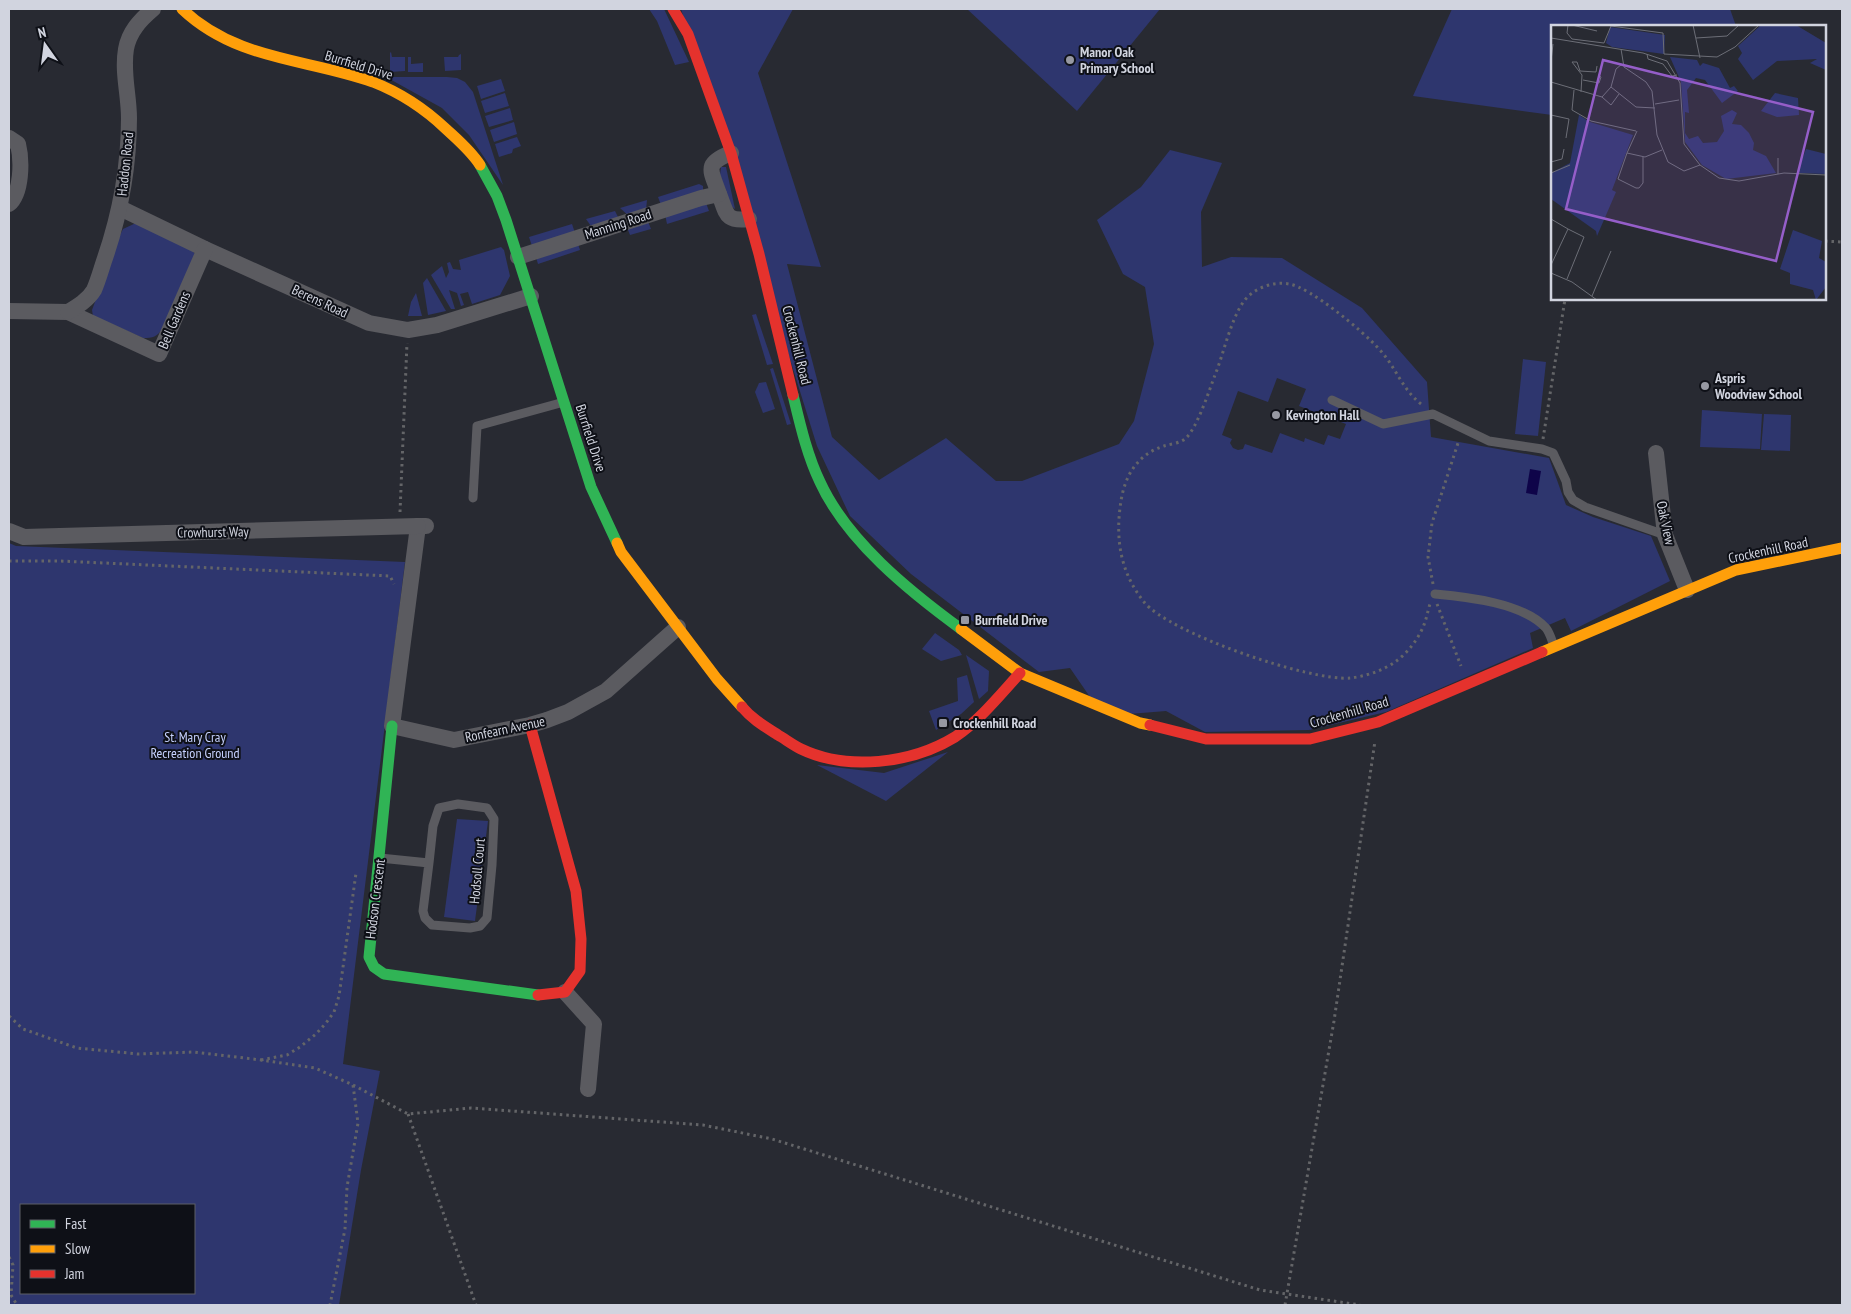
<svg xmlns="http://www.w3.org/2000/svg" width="1851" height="1314" font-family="'PT Sans Narrow',sans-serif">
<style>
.green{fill:#2e366e;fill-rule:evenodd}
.water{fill:#0e0449}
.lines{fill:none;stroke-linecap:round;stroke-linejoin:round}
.path{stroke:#646568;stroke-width:3;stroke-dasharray:2.5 4;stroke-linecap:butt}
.lane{stroke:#5b5b60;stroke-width:9}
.street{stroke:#5b5b60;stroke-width:16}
.fast{stroke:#30b455;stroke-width:11}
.slow{stroke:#ff9f0a;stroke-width:11}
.jam{stroke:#e5322d;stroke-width:11}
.poi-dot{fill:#9698a2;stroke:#0e1017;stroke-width:2}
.labels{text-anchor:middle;stroke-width:4;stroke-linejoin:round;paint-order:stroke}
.poi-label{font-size:14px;font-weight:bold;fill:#d1d4df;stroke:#0e1017;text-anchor:start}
.street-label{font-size:14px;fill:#d1d4df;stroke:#0e1017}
.park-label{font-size:14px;fill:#c6d1fe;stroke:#0e1017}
.inset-road{fill:none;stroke:#6c6e77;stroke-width:1}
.view{fill:#955ec9;fill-opacity:0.15;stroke:#955ec9;stroke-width:2.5}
.inset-edge{fill:none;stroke:#d1d4df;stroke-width:2.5}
</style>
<rect width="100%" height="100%" fill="#282a32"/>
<!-- green -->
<g class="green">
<polygon points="649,9 664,9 689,62 675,65 657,21"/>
<path d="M681,9H793L758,73L821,267L787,264L832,437L879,480L946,438L996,481H1022L1119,444L1134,421L1154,344L1145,287L1123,274L1097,220L1141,187L1170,150L1222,163L1201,212L1202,267L1231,257L1282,258L1362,308L1427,382L1431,437L1549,458L1566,505L1593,517L1651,536L1670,581L1571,631L1565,618L1530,633L1533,648L1386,712L1309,730L1205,732L1166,711L1129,714L1090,697L1070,668L1039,672L911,574L850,516L817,446ZM1277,378L1306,389L1299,406L1346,424L1340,439L1328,435L1324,445L1305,438L1304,442L1280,433L1272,453L1245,444L1243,449L1238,450L1233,448L1230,443L1232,439L1222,435L1238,391L1268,402Z"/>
<polygon points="967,9 1160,9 1077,111"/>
<polygon points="1452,9 1730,9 1736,26 1552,26 1552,115 1413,96"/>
<polygon points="391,52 392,57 405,57 405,71 390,72 390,53"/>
<polygon points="461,54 461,70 445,71 444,57 458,57 459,55"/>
<polygon points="408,57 411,57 411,64 423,63 423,72 408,72"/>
<polygon points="386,77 447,77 457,78 465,82 473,92 503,185 469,135 442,108"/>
<polygon points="501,79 505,91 481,99 477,86"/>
<polygon points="505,93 509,106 485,113 481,101"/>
<polygon points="510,108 513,120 489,127 485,116"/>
<polygon points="514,122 517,134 494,142 490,130"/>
<polygon points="517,137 521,146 513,149 512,153 499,157 495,144"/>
<polygon points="721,167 726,167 735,209 731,206 720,175"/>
<polygon points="699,184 703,186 703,193 661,205 658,197"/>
<polygon points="647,200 646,210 630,217 620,208"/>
<polygon points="706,203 709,211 667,224 665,214"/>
<polygon points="615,211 618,217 593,229 586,219"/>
<polygon points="647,219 651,229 630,235 626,225"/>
<path d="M136,223L192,250L195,254L162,329C157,337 153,338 143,338L93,316L92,310L120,235L123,229Z"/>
<polygon points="572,224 575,233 532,246 529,237"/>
<polygon points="577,241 580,250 538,264 535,254"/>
<polygon points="501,247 504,250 510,276 500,295 472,304 468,292 460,294 464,305 461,306 457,293 449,290 455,309 451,309 431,275 442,266 446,278 449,272 447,263 450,262 453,269 461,270 459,260"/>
<polygon points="427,278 446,311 428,315 423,283"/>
<polygon points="416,293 422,316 408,316 411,302"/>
<polygon points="756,314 773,364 767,365 752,315"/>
<polygon points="1523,359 1546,362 1538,436 1515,434"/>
<polygon points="773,368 791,424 787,425 770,369"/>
<polygon points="766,382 775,409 763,413 755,392 759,383"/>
<polygon points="1702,410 1762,414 1760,449 1700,447"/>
<polygon points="1764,414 1791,415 1790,451 1761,450"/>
<path d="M9,543L16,546L405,562L343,1064L380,1071L361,1170L339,1305H9ZM21,1205H194V1293H21Z"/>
<polygon points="935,633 959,650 962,655 941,661 922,649"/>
<polygon points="966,655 989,671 988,691 979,699"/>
<polygon points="967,675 974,702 961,714 936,730 929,711 958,701 957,678"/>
<polygon points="948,752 886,801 817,765 884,773"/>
<polygon points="457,819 488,821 475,921 444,917"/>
</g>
<!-- water -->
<polygon class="water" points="1530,469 1541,471 1537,495 1526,493"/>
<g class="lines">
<!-- path -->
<g class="path">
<polyline points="1825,241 1842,242"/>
<path d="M1421,404C1401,388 1396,367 1379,349C1364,332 1310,287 1289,284C1273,281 1254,288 1244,301C1230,321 1224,353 1215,375C1209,391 1197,428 1186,438C1181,443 1171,444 1164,446C1138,454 1125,475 1121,501C1115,538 1120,572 1144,602C1169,633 1311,682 1351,678C1366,676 1382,671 1395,662C1408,653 1420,637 1425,622C1427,616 1428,610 1430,604"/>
<polyline points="1543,439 1565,299"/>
<polyline points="400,512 407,343"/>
<polyline points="9,561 60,561 390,576 394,584"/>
<polyline points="1433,584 1428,557 1432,523 1459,440"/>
<polyline points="1437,604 1461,666"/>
<polyline points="9,1016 23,1029 77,1048 138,1054 194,1052 261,1060 315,1068 353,1085 358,1123 347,1187 345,1229 330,1305"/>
<polyline points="261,1060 287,1055 300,1047 316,1034 326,1023 334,1012 339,996 356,873"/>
<polyline points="353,1085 408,1114 471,1108 703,1125 772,1139 1260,1290 1360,1305"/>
<polyline points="408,1114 476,1305"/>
<polyline points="9,1257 13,1265 11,1295 17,1305"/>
<polyline points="1285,1305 1334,1021 1375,741"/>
</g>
<!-- lane -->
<g class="lane">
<polyline points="1332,400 1383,424 1433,414 1489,441 1542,449 1553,453 1566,481 1568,492 1573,500 1585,507 1665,535"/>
<polyline points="473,498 477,426 564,402"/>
<path d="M1435,594C1468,597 1523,603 1546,628C1550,633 1552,641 1554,646"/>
<polyline points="380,858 429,863 433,826 439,808 458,804 487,808 494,819 492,865 487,918 480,926 470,928 432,925 425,918 423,911 429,863"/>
</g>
<!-- street -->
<g class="street">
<path d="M9,138L18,144C22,160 22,193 9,204"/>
<path d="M719,194C727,214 725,222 749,219"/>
<polyline points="120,208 205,249 369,323 408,330 437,325 531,296"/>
<path d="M518,257L701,198L719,194C711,170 703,164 731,153"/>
<polyline points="9,311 68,312 159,354 205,249"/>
<path d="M68,312C78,306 88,300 94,290C98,281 101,270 104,261C120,215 129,167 129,118C129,95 122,72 126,49C129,32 140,20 153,9"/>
<polyline points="1656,453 1665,535 1687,590"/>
<polyline points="426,526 418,526 392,726 454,740 530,725 547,720 568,712 606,691 678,627"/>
<polyline points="9,531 24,537 418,526"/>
<polyline points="565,992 594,1024 588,1089"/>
</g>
<!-- fast -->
<g class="fast">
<polyline points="480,165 497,196 506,220 591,487 617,543"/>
<path d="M793,395C800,424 807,455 820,482C847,541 909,591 961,629"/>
<polyline points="392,726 369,957 374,967 384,974 538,995"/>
</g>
<!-- slow -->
<g class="slow">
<path d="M182,9C237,61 306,58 373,82C401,93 425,109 446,129C459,141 471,151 480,165"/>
<polyline points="617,543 621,552 717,679 742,707"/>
<polyline points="961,629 1020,673 1140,723 1150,725"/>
<polyline points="1542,652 1736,570 1842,548"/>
</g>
<!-- jam -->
<g class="jam">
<polyline points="673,9 688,34 731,153 759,254 793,395"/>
<path d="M742,707C752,719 764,726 778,735C785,739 793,745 801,749C847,771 911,764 955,737C980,720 1000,695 1020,673"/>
<polyline points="530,725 576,891 581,939 580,971 565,992 538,995"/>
<polyline points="1150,725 1206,739 1310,739 1378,722 1542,652"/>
</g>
</g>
<!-- markers -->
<g class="poi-dot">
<circle cx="1070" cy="60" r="5"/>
<circle cx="1705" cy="386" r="5"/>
<circle cx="1276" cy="415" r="5"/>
<rect x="960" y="615" width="10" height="10" rx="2.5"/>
<rect x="938" y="718" width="10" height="10" rx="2.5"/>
</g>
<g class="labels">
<!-- poi labels -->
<g class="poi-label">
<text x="1080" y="57">Manor Oak<tspan x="1080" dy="16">Primary School</tspan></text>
<text x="1715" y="383">Aspris<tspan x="1715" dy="16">Woodview School</tspan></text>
<text x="1286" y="420">Kevington Hall</text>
<text x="975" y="625">Burrfield Drive</text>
<text x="953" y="728">Crockenhill Road</text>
</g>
<!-- street labels -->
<g class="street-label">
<text transform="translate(359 65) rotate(17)" y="5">Burrfield Drive</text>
<text transform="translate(125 164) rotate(-84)" y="5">Haddon Road</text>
<text transform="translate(618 224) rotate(-18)" y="5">Manning Road</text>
<text transform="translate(320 301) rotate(25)" y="5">Berens Road</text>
<text transform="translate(174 320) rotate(-67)" y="5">Bell Gardens</text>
<text transform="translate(797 345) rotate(76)" y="5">Crockenhill Road</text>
<text transform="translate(591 438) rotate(72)" y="5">Burrfield Drive</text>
<text transform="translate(1666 523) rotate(78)" y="5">Oak View</text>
<text transform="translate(213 532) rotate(-1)" y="5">Crowhurst Way</text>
<text transform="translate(1768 550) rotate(-12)" y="5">Crockenhill Road</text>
<text transform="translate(1349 712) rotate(-16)" y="5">Crockenhill Road</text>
<text transform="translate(505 729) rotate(-12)" y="5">Ronfearn Avenue</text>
<text transform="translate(477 871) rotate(-85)" y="5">Hodsoll Court</text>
<text transform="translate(375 899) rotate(-83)" y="5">Hodson Crescent</text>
</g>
<!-- park labels -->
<g class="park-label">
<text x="195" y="742">St. Mary Cray<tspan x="195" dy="16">Recreation Ground</tspan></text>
</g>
</g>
<!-- overview -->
<g transform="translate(1551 25)">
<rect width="275" height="275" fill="#282a32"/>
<path d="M210,0H245L275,18V45L259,38L266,34L226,36L202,55L187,34L191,28L187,21ZM59,2L114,10L113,29L61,22L55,18ZM119,32L146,35L149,41L152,38L168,43L179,63L183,61L187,66L171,78L154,55L145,53L136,65L138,88L134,87V108L138,114L147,111L152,118L166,117L173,106L170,91L181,85L186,88L181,99L190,100L198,108L203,118L202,125L215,131L225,148L175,154L151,140L134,117L130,57ZM224,68L247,73L248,90L226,92L210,86ZM28,90L39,97L82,110L61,165L65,167L46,211L45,206L0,174V148L19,138ZM255,124L275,129V149L246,148ZM242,205L271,216L268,233L275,237V262L265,275L262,265L239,259V248L229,244Z" fill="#2e366e"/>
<path class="inset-road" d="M17,0L16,8L21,14L53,18L60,1L112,8L113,29M21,0L46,6M142,0L149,33M0,13L92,28L116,36L129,58L133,119L149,140L168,153L188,156L233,148L275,150M145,13L176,11L188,0M70,24L73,42L95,57L101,66L106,110L117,137L133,146L149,140M96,29L97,34L112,39L121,51L126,50M113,29L166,32L184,22L208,0M0,36L2,19M32,55L48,58L50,52L47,50M0,57L51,72L60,80L68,69M60,62L85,82L104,83M23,65L21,85L40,96L85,106M30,67L31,50L21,37H26L29,46L45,47L46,41M51,72L60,62L65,44L71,39M104,79L128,75M0,90L18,94L15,113M86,106L76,128L94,132L111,125M76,128L67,154L85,163H88L92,158V132M0,137L11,134L13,124M0,148L19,140M227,149V133M0,194L17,204M0,240L17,204L33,212L16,254M0,248L21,257L46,275M41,271L60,226"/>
<path class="view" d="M52,35L262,87L225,236L15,184Z"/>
<rect width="275" height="275" class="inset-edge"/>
</g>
<!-- border -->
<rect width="1851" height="1314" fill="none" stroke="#d1d4df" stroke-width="20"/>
<!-- legend -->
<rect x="20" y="1204" width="175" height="90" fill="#0e1017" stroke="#5c5e67"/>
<rect x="30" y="1220" width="25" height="8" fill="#30b455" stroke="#5c5e67"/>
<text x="65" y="1229" font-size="15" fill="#d1d4df">Fast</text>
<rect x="30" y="1245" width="25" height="8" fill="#ff9f0a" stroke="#5c5e67"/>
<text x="65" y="1254" font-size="15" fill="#d1d4df">Slow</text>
<rect x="30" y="1270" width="25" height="8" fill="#e5322d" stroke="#5c5e67"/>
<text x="65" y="1279" font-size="15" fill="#d1d4df">Jam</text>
<!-- north arrow -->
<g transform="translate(45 45) rotate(346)" stroke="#0e1017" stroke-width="4" paint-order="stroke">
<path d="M0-4L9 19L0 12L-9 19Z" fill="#d1d4df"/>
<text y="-8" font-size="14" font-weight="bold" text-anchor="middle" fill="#d1d4df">N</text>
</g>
</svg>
